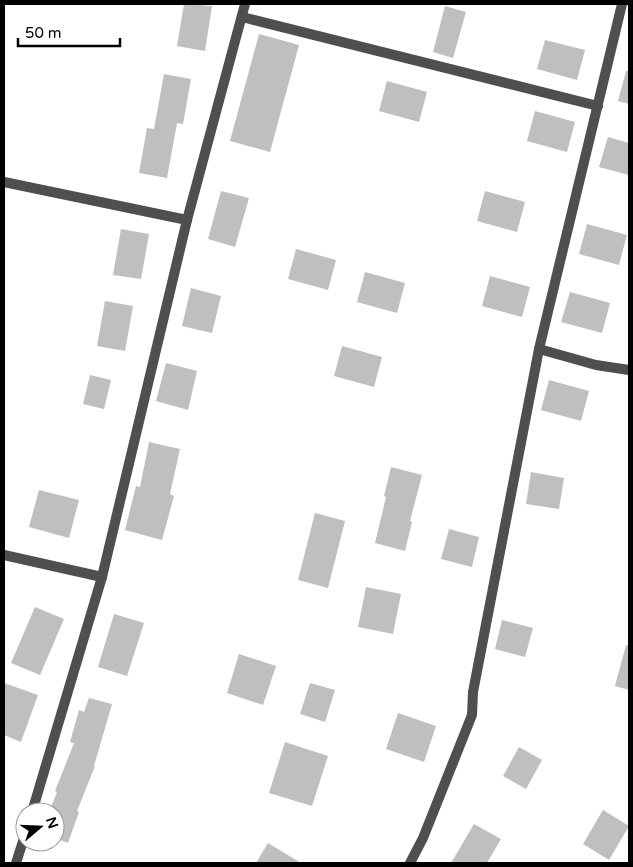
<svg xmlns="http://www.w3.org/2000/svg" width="633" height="867" font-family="'Varela Round',sans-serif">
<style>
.building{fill:#bfbfbf}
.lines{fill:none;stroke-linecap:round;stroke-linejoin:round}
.minor{stroke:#4f4f4f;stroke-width:10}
.tertiary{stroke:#4f4f4f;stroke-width:10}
</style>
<rect width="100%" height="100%" fill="#fff"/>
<!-- building -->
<g class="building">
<polygon points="184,4 212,6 205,51 177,46"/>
<polygon points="445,6 466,12 453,58 433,52"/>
<polygon points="259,34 299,45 270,152 230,141"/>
<polygon points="545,40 585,50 577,80 537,69"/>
<polygon points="626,71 629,71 629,104 618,101"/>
<polygon points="164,74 191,79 183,124 177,123 167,178 139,173 147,128 154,129"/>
<polygon points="387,81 427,92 419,122 379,111"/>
<polygon points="535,111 575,122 567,152 527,141"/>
<polygon points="608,137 629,143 629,175 599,167"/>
<polygon points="221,191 249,198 235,247 208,239"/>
<polygon points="485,191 525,202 517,232 477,221"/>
<polygon points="587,224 627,235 619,265 579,254"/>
<polygon points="121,229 149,234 141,279 113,275"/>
<polygon points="296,249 336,260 328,290 288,279"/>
<polygon points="365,272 405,283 397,313 357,302"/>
<polygon points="490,276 530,287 522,317 482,306"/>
<polygon points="191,288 221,296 212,333 182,326"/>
<polygon points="570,292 610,303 602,333 561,322"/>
<polygon points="105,301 133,306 125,351 97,346"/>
<polygon points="342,346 382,357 374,387 334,376"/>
<polygon points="166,363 197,371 188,410 156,401"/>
<polygon points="90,375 111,380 104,409 83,404"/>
<polygon points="549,380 589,391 581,421 541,410"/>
<polygon points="149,442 180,449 170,494 174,496 162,540 125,530 136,486 140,487"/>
<polygon points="391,467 422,475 410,521 412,522 405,551 375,543 386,497 384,496"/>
<polygon points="531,472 564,478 559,509 526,504"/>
<polygon points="39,490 79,500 69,538 29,527"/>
<polygon points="315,513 345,521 328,588 298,580"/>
<polygon points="449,529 479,537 472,567 441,559"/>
<polygon points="366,587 401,594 393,634 358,627"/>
<polygon points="35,607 64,619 40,675 11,663"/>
<polygon points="114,614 144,623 127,676 98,667"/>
<polygon points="502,620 533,628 525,657 495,649"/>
<polygon points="626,645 629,646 629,690 615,686"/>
<polygon points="239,654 276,666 263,705 227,693"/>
<polygon points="4,683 38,695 21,742 4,735"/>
<polygon points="310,683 335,690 325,722 300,714"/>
<polygon points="89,698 112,704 94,766 95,766 77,811 79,812 68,843 55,838 55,812 49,812 57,792 55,791 74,743 70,742 79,710 84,712"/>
<polygon points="398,713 436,726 424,762 386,749"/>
<polygon points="285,742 328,756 312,806 269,793"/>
<polygon points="519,747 542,760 526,789 503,776"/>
<polygon points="603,810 629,826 609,860 583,844"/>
<polygon points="474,824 501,839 487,863 451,863"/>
<polygon points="268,843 301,863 256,863"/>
</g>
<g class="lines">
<!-- minor -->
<g class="minor">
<polyline points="242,17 598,106"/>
<polyline points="4,182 187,220"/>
<polyline points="539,349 596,365 629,370"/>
<polyline points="4,555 102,577"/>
<polyline points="410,863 423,838 472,715 473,692 539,349 622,4"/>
</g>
<!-- tertiary -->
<g class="tertiary">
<polyline points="32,812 102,577 187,220 245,4"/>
<polyline points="16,863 25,835"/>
</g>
</g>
<!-- border -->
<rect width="633" height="867" fill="none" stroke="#000000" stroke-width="10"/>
<!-- north arrow -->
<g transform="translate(40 827) rotate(71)"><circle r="24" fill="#ffffff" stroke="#999999"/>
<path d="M0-4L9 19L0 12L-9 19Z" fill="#000000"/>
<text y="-8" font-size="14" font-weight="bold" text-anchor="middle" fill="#000000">N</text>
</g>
<!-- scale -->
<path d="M18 38v8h102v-8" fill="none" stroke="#000000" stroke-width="2.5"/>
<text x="25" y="38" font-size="15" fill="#000000" stroke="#ffffff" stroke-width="4" paint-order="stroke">50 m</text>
</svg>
